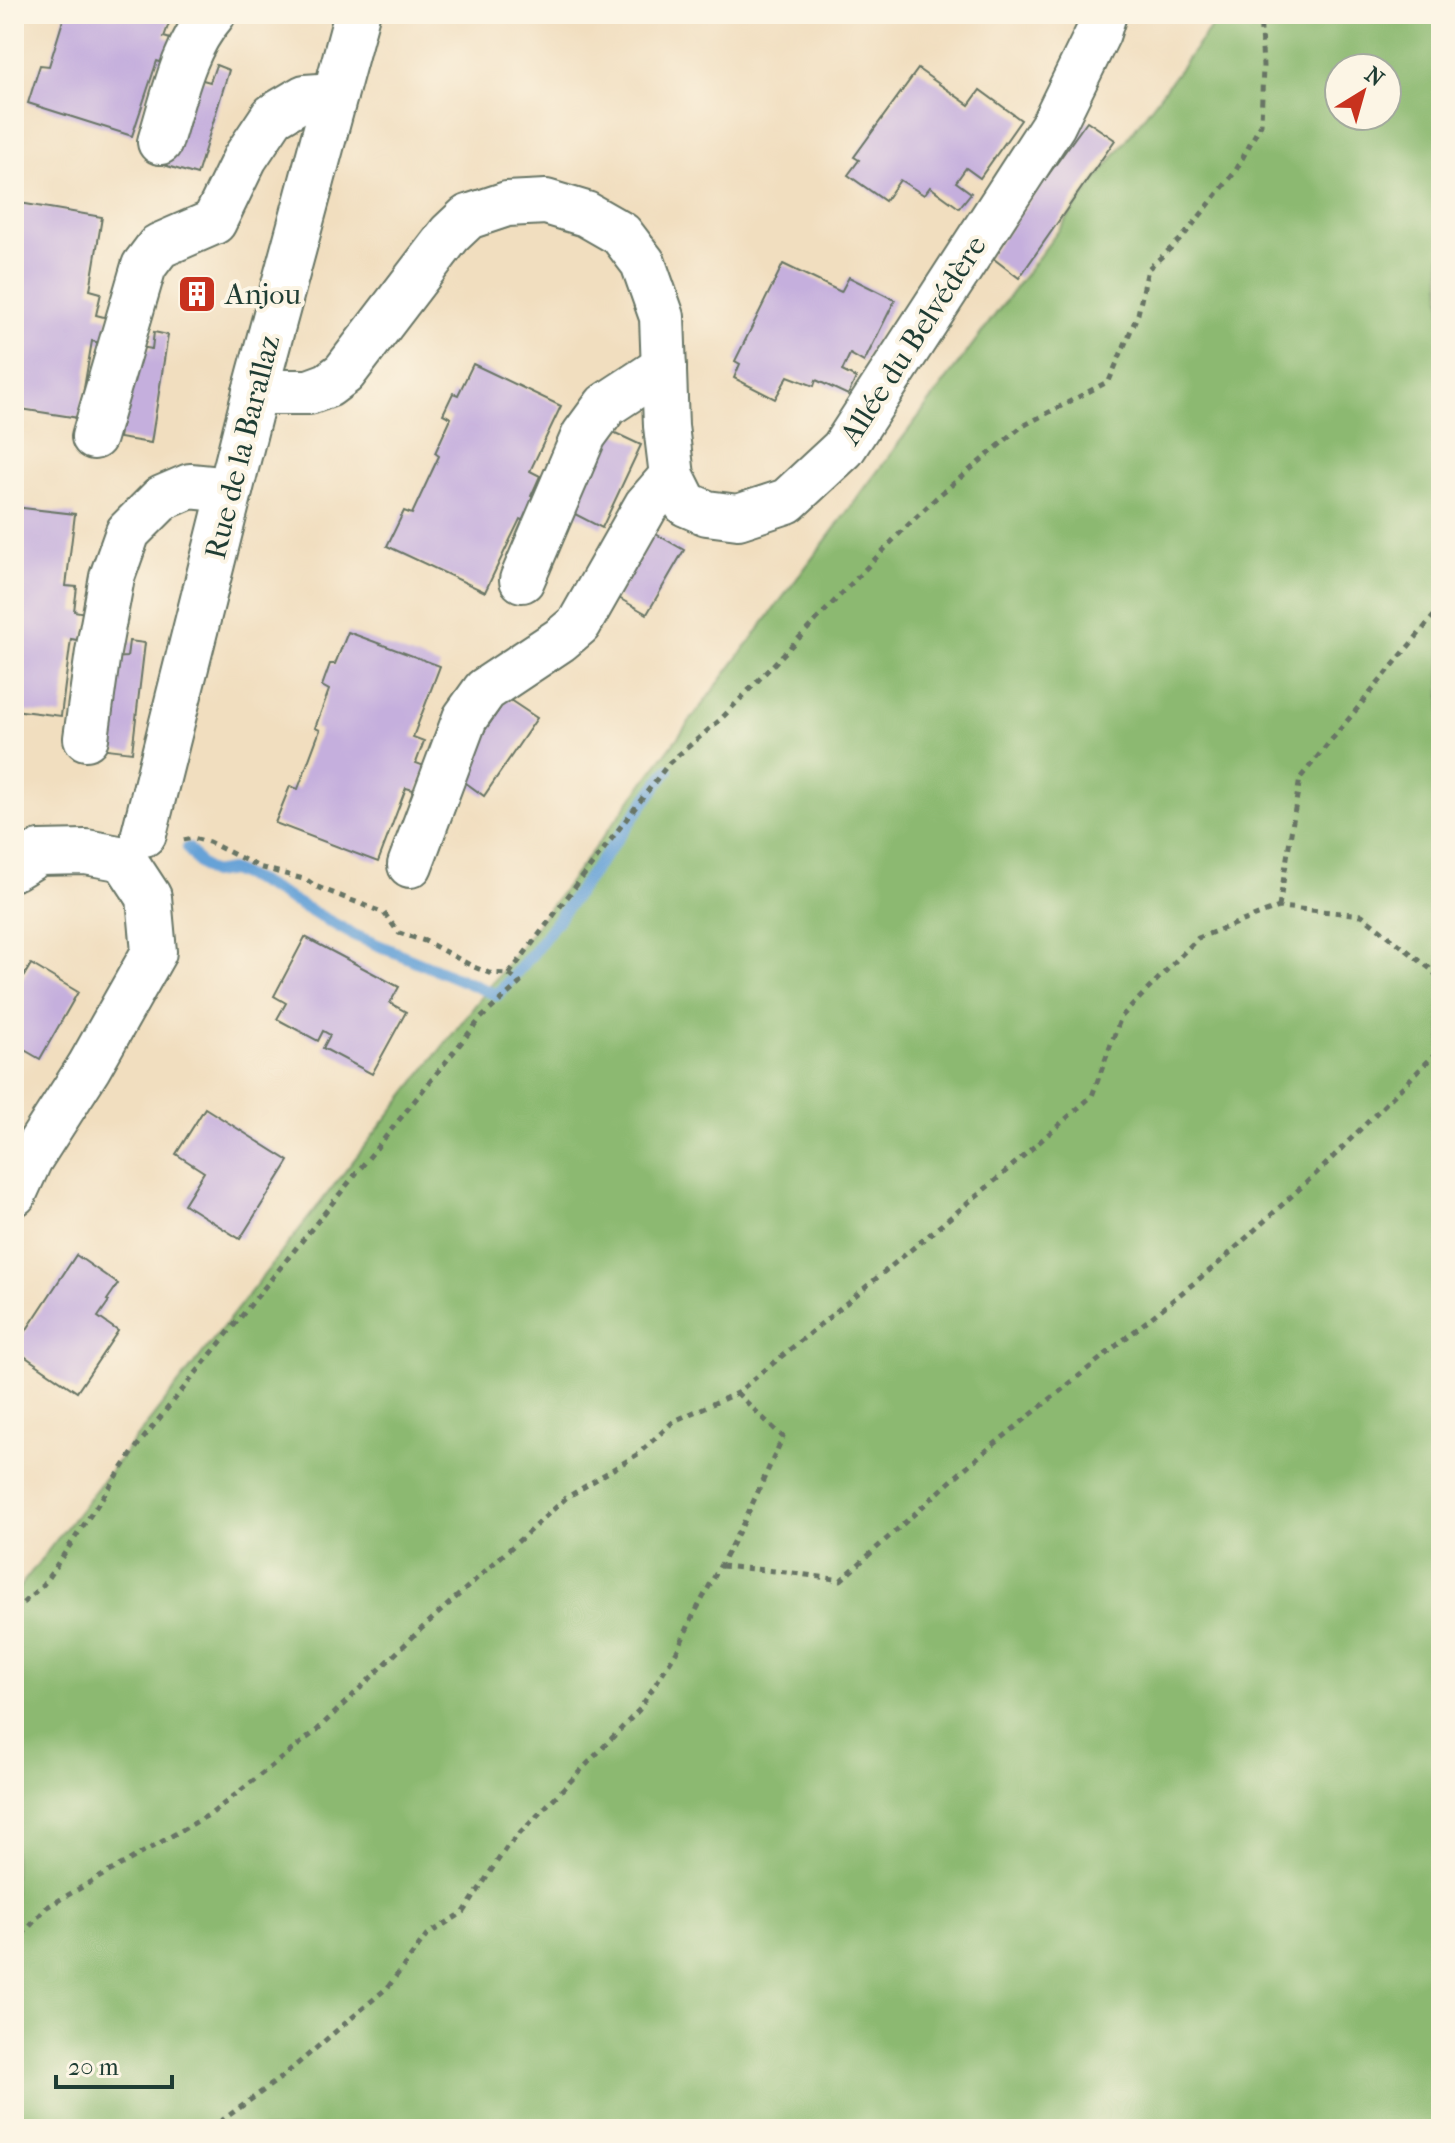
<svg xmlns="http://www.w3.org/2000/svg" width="1455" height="2143" font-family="'IM FELL French Canon',serif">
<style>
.forest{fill:#8cb971;stroke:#567b52;stroke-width:2;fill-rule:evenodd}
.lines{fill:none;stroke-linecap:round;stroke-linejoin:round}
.stream{stroke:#66a2d7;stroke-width:12}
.building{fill:#c5afdd}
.street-casing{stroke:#687565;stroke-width:48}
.path{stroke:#687565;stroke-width:5;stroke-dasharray:6 6;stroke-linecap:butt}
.street{stroke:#fff;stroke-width:44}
.labels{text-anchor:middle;stroke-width:8;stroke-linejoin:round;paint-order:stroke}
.poi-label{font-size:30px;fill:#1f3d34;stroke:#fcf5e5;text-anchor:start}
.street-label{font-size:30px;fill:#1f3d34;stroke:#fcf5e5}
</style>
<rect width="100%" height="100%" fill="#fcf5e5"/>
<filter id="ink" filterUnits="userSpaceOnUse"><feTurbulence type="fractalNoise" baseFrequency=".0125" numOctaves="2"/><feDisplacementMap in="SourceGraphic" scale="16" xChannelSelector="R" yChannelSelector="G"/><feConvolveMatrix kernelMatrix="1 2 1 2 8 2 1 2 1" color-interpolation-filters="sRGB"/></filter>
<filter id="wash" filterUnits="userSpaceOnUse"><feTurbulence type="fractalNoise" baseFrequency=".006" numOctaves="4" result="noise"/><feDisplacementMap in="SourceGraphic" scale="32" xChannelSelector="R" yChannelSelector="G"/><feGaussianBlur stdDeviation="1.8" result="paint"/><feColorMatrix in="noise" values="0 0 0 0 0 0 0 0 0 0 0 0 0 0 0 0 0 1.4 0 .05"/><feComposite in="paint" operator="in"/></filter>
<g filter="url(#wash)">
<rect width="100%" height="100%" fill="#f1debf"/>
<!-- forest -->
<path class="forest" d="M1221,14H1441V2129H14V1594L512,958ZM1339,68H1387V116H1339Z"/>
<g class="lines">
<!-- stream -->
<polyline class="stream" points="188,848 199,863 212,873 231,870 259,882 354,935 497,995 533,953 668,770"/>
</g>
<g id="blocks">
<!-- building -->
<g class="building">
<polygon points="65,14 172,15 164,37 177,41 169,65 157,61 132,136 28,103 40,65 49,66"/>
<polygon points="216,65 229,70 197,175 164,165 192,77 210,82"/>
<polygon points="918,69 969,105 980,90 1021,120 980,178 966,168 956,182 971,193 959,208 930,187 924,195 900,180 885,201 848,175 859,160 854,157"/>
<polygon points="1087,121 1115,140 1019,278 990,256"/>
<polygon points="14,202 102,217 90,290 101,293 96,315 108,318 104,344 92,341 79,418 14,408"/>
<polygon points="783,264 841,292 849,277 895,300 864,362 850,354 842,371 856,378 848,395 816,380 814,386 788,376 775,399 734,378 740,364 735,361"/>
<polygon points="193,281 210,292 201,307 183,296"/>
<polygon points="154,332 168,335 151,443 119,438 134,346 152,349"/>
<polygon points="473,364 561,406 530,471 540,476 531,496 541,501 530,524 520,519 485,592 387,546 404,511 412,514 439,456 435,453 451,418 443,414 453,393 458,395"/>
<polygon points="611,431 641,445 602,528 571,512"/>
<polygon points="14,507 75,514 66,586 77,587 74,611 86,613 83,641 71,639 61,716 14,710"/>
<polygon points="654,533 684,550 647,614 617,597"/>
<polygon points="348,632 440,666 413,737 424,741 416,763 427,767 417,791 406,788 378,862 275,823 290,786 298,789 320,730 315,728 329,690 322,686 330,664 335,664"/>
<polygon points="129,641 145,643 132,752 98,748 110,658 127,657"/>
<polygon points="507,698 537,718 484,796 455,775"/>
<polygon points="305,937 399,987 390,1003 406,1012 372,1074 323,1048 330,1035 323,1031 318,1041 277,1019 286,1003 274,996"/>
<polygon points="31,964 78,992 40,1059 14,1044 14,1009 17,1004 14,1003 14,993"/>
<polygon points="205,1108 289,1161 240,1239 184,1204 204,1172 176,1154"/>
<polygon points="76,1255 118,1284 107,1300 109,1301 98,1317 118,1331 77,1392 14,1349"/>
</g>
</g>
</g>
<g filter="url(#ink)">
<use href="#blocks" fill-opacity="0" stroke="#687565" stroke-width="2"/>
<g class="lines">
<defs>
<g id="street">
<path d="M160,142C173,100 183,48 213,14"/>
<polyline points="255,392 309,392 328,385 344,373 450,234 468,217 507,204 546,202 586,214 621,234 643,263 662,317 666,426 672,476 686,504 707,513 738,517 787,501 843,449 1053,125 1098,33 1104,14"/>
<polyline points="94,437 144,266 159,246 214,222 245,158 273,116 305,97 335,95"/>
<polyline points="522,580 584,435 606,405 664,367"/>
<polyline points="86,738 98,652 112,577 128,532 162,498 190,486 230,490"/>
<polyline points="144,834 255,392 357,14"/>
<polyline points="410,865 465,718 485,690 560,640 579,624 646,506 672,476"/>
<polyline points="14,868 39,853 86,852 124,859 149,897 154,952 89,1067 30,1159 14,1194"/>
</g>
</defs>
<!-- street casing -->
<use href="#street" class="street-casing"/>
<!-- path -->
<g class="path">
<polyline points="1279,907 1300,778 1441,607"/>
<polyline points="509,974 669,763 720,720 901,532 936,498 1021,427 1109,381 1138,314 1148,269 1182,238 1235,172 1261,124 1263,66 1260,14"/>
<polyline points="721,1566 786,1572 841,1580 971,1463 1220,1262 1322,1168 1441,1048"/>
<polyline points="14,1611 43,1585 138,1445 481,1018 520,983 509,974 489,973 474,967 425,941 399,933 384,913 315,886 307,880 259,867 209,842 193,838 183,840"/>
<polyline points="14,1944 47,1907 212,1813 316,1731 421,1629 566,1498 638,1454 674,1421 737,1393 997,1179 1092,1096 1121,1017 1198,938 1279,907 1362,915 1433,971 1441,983"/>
<polyline points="210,2129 282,2077 388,1987 427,1935 464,1912 506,1848 639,1710 678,1649 693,1616 744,1522 783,1437 737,1393"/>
</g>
<!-- street -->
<use href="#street" class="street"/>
</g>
</g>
<!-- icons -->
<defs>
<symbol id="building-square" viewBox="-11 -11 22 22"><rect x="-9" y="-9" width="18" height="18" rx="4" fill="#c8321e" stroke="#fcf5e5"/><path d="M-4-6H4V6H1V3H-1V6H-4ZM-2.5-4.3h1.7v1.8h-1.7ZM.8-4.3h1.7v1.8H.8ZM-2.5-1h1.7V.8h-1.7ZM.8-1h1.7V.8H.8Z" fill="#fff"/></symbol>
</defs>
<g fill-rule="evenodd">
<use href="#building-square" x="175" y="272" width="44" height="44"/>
</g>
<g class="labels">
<!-- poi labels -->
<g class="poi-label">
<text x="225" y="304">Anjou</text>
</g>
<!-- street labels -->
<g class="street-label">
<text transform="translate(913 340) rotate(-57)" y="10">Allée du Belvédère</text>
<text transform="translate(242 447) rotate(-76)" y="10">Rue de la Barallaz</text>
</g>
</g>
<!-- margin -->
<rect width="1455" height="2143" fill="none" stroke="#fcf5e5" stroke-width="48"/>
<!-- north arrow -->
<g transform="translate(1363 92) rotate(37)"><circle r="38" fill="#fcf5e5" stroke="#a4ab9e" stroke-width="2"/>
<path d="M0-6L14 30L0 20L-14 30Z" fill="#c8321e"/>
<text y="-12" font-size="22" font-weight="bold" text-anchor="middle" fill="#1f3d34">N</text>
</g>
<!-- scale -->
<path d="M56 2075v12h116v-12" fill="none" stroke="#1f3d34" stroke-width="4"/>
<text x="68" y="2075" font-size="24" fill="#1f3d34" stroke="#fcf5e5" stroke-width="6" paint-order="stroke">20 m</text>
</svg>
